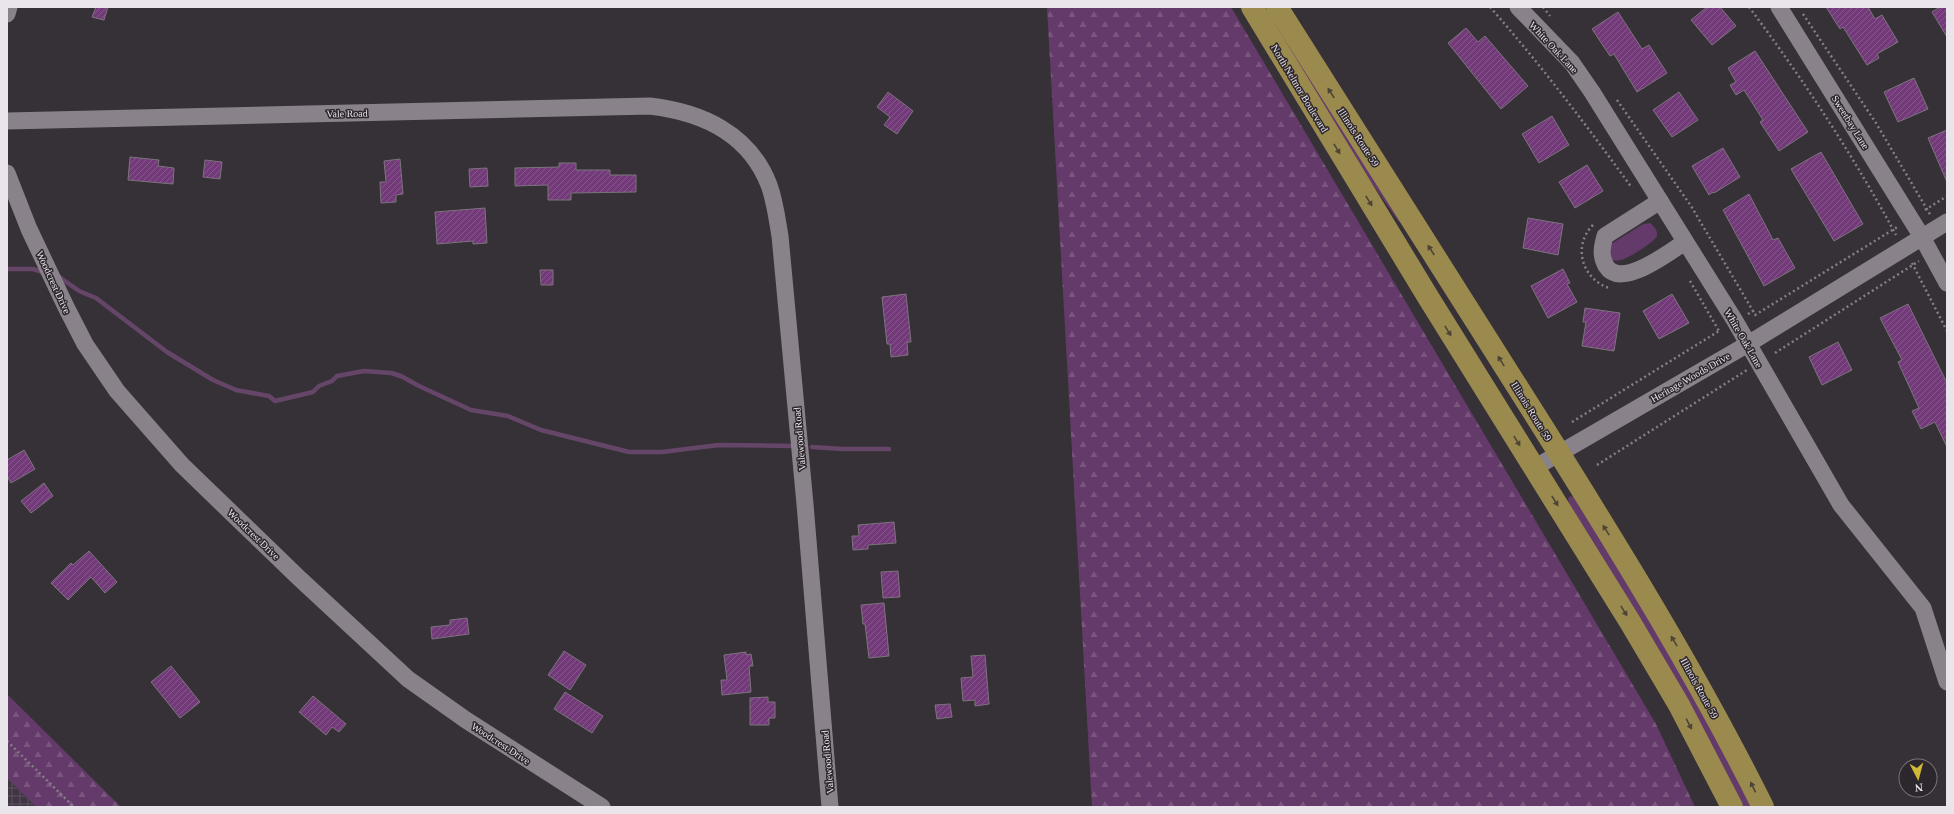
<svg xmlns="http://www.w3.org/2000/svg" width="1954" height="814" font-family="'Times New Roman',serif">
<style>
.industrial{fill:url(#industrial-grid)}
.green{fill:#643a6a}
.forest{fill:url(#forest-firs)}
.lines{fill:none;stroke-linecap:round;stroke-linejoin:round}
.stream{stroke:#654668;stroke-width:4.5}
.building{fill:url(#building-hatch);stroke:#7c747d}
.path{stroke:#857f86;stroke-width:2.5;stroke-dasharray:2 3;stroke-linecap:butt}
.minor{stroke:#8a828b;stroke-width:17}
.primary{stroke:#9a8a4e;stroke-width:22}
.oneway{fill:#4d4437}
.labels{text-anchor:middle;stroke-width:3;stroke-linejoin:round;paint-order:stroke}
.street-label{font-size:10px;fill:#eae5ea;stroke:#2c262d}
</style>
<defs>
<pattern id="industrial-grid" width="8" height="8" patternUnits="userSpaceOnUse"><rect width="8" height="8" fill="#403542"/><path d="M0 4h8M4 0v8" fill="none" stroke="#5c525d"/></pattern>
<pattern id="forest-firs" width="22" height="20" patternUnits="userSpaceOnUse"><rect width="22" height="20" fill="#643a6a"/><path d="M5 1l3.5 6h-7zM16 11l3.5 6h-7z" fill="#7a567f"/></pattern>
<pattern id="building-hatch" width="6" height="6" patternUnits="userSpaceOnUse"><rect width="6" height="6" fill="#723a79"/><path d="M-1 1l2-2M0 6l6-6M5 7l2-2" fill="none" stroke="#86568c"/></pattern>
</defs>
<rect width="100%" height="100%" fill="#363037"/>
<!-- industrial -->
<polygon class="industrial" points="7,778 36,807 7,807"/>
<!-- green -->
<g class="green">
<polygon points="1280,31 1402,220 1399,222 1355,159 1277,32"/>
<path d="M1650,223C1654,226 1658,230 1657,236C1655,242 1627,259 1621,260C1617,261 1615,261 1612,260L1608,246L1643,224Z"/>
<polygon points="1570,496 1574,497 1676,663 1752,807 1743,807 1570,507 1568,499"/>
</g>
<!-- forest -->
<g class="forest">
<polygon points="1047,7 1231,7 1656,724 1695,807 1092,807"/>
<polygon points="7,694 121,807 36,807 7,778"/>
</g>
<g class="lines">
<!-- stream -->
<g class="stream">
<polyline points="7,269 33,269 43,272"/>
<polyline points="58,276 79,291 96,298 167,352 213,380 236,390 269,396 275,401 313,392 319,386 332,381 337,376 364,371 391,373 401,376 419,386 471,410 508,416 541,430 629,452 662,452 719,445 794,446"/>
<polyline points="812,447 843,449 889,449"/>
</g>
</g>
<!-- building -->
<g class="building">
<polygon points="96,7 108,7 104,20 92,17"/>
<polygon points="1707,7 1720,7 1736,26 1712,45 1691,20"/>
<polygon points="1826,7 1868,7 1875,19 1882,15 1898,42 1877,54 1879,58 1867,65 1843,27 1840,29"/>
<polygon points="1940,7 1947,7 1947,37 1932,12"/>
<polygon points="1618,12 1642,49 1649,45 1667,73 1637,92 1614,54 1610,56 1592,29"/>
<polygon points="1466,28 1478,42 1485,36 1528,86 1501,109 1448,43"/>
<polygon points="1755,51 1808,132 1779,151 1760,122 1763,120 1744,90 1736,95 1730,85 1736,82 1728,68"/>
<polygon points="1914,78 1928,109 1898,122 1884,92"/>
<polygon points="888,92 913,111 897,134 884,125 890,117 877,107"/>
<polygon points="1679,92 1698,120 1672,137 1653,110"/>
<polygon points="1552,116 1569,145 1539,163 1522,134"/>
<polygon points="1947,130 1947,182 1928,138"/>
<polygon points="1723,148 1740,177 1714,193 1713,192 1709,195 1692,166"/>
<polygon points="1821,152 1863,224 1834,241 1791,169"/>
<polygon points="130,157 159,160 158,166 174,168 173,184 128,180"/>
<polygon points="400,159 403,194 396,195 396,202 381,203 380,182 386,182 384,161"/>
<polygon points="205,160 222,162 220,179 203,177"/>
<polygon points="559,163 576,163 576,170 610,170 610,175 636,175 636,192 571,193 571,200 548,200 548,185 515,186 515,168 559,167"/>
<polygon points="1587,165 1603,191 1575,208 1559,182"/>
<polygon points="487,168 488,186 470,187 469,169"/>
<polygon points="1749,194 1773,240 1778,238 1795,268 1764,286 1723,210"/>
<polygon points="485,208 487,243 473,244 473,241 437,244 435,212"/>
<polygon points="1528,218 1563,224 1558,255 1523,248"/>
<polygon points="1563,269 1570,283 1567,284 1577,302 1548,318 1531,286"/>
<polygon points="540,270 553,270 553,285 541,285"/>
<polygon points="906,294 911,342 907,342 908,355 891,357 890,344 887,344 882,297"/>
<polygon points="1672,294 1689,323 1659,339 1643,311"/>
<polygon points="1908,304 1947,383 1947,447 1935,422 1921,429 1912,411 1919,408 1898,362 1902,360 1880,318"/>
<polygon points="1585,308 1620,313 1614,351 1582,346 1586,322 1583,322"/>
<polygon points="1838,342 1852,370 1822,385 1809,357"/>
<polygon points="24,450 35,469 11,483 7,476 7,460"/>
<polygon points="44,483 53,496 31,513 21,501"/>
<polygon points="894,522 896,543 868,545 868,549 853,550 852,536 859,536 858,525"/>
<polygon points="89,551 117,582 105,593 91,577 68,600 51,583 71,563 73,565"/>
<polygon points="898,571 900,597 883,598 881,572"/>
<polygon points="884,603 889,656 869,658 865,624 863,624 861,605"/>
<polygon points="467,618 469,634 432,639 431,627 450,625 450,620"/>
<polygon points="564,651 586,665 570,690 548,675"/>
<polygon points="746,652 746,655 751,654 753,666 749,666 751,692 722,695 721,680 727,680 724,655"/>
<polygon points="985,655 989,704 975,706 975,700 963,701 961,678 973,677 971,656"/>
<polygon points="171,666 200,702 180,718 151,682"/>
<polygon points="565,692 603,716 592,733 554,709"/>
<polygon points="313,696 346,724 339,732 332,727 326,735 299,712"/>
<polygon points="768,697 768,702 775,702 775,718 769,718 769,725 750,725 750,698"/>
<polygon points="950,704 952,717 937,719 935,705"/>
</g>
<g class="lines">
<!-- path -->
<g class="path">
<path d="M1490,7C1541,65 1587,126 1632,188"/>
<polyline points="1543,7 1550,16"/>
<path d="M1749,7C1803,79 1853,155 1896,235"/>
<polyline points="1803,14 1876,123 1931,216"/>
<polyline points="1617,100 1691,206 1753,311"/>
<polyline points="1925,210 1947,196"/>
<path d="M1593,225C1572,246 1582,279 1609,288"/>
<polyline points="1912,263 1947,331"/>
<polyline points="1690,281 1719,331"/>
<polyline points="1748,314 1753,311 1755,315 1899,226"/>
<polyline points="1775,353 1919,261"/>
<polyline points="1572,422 1719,331"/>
<polyline points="1597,465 1747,370"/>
<polyline points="7,741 74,807"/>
</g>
<!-- minor -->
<g class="minor">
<polyline points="1518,7 1572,63 1592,92 1735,321 1841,505 1923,608 1947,682"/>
<polyline points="1779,7 1922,237 1947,283"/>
<polyline points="7,14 9,7"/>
<path d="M7,121L650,106C701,112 749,133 769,185C775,201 777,219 780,236L805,504L830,807"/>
<polyline points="7,173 29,229 66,307 85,344 117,391 182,465 299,578 408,679 466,720 602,807"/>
<path d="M1660,201L1605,236C1602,247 1600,255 1606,266C1621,290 1669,252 1685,242"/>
<polyline points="1534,468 1748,344 1947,222"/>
</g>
<!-- primary -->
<g class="primary">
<polyline points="1252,7 1428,297 1630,622 1679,705 1732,807"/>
<path d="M1277,7C1366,147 1455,288 1544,429C1621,552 1698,676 1763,807"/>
</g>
</g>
<!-- one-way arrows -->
<defs><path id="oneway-solid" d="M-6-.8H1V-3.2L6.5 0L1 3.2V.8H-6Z"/></defs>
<g class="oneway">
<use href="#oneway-solid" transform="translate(1331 93) rotate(-123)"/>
<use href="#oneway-solid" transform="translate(1337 149) rotate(59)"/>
<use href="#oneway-solid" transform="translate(1369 201) rotate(58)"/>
<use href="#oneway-solid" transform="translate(1431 250) rotate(-123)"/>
<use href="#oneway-solid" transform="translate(1448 331) rotate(58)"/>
<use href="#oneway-solid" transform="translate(1501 361) rotate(-122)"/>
<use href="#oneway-solid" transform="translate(1517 441) rotate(58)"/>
<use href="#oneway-solid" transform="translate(1555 501) rotate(58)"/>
<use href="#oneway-solid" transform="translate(1606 530) rotate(-122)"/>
<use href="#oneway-solid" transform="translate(1624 611) rotate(58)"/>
<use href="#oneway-solid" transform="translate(1674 641) rotate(-121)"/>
<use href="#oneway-solid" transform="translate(1689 724) rotate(62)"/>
<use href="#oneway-solid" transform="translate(1753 787) rotate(-116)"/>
</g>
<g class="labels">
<!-- street labels -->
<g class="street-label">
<text transform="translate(1554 47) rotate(47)" y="4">White Oak Lane</text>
<text transform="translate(1300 88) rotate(59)" y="4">North Neltnor Boulevard</text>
<text transform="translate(347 113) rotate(-1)" y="4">Vale Road</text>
<text transform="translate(1851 122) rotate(58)" y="4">Sweetbay Lane</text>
<text transform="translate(1359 137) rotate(57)" y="4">Illinois Route 59</text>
<text transform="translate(54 282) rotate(65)" y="4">Woodcrest Drive</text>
<text transform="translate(1744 338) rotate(60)" y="4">White Oak Lane</text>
<text transform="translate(1690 377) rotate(-30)" y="4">Heritage Woods Drive</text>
<text transform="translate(1532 411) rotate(58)" y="4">Illinois Route 59</text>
<text transform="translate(799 439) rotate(-95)" y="4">Valewood Road</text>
<text transform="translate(254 534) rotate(44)" y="4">Woodcrest Drive</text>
<text transform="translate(1700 688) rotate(61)" y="4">Illinois Route 59</text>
<text transform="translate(501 743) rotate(33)" y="4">Woodcrest Drive</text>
<text transform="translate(827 762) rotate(-95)" y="4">Valewood Road</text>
</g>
</g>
<!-- border -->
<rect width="1954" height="814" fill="none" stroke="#eae5ea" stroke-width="16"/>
<!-- north arrow -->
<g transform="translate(1918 778) rotate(174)"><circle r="19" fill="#2c262d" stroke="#787279"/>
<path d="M0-3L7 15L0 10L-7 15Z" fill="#d1b736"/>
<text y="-6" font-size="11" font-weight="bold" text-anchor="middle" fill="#eae5ea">N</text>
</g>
</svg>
